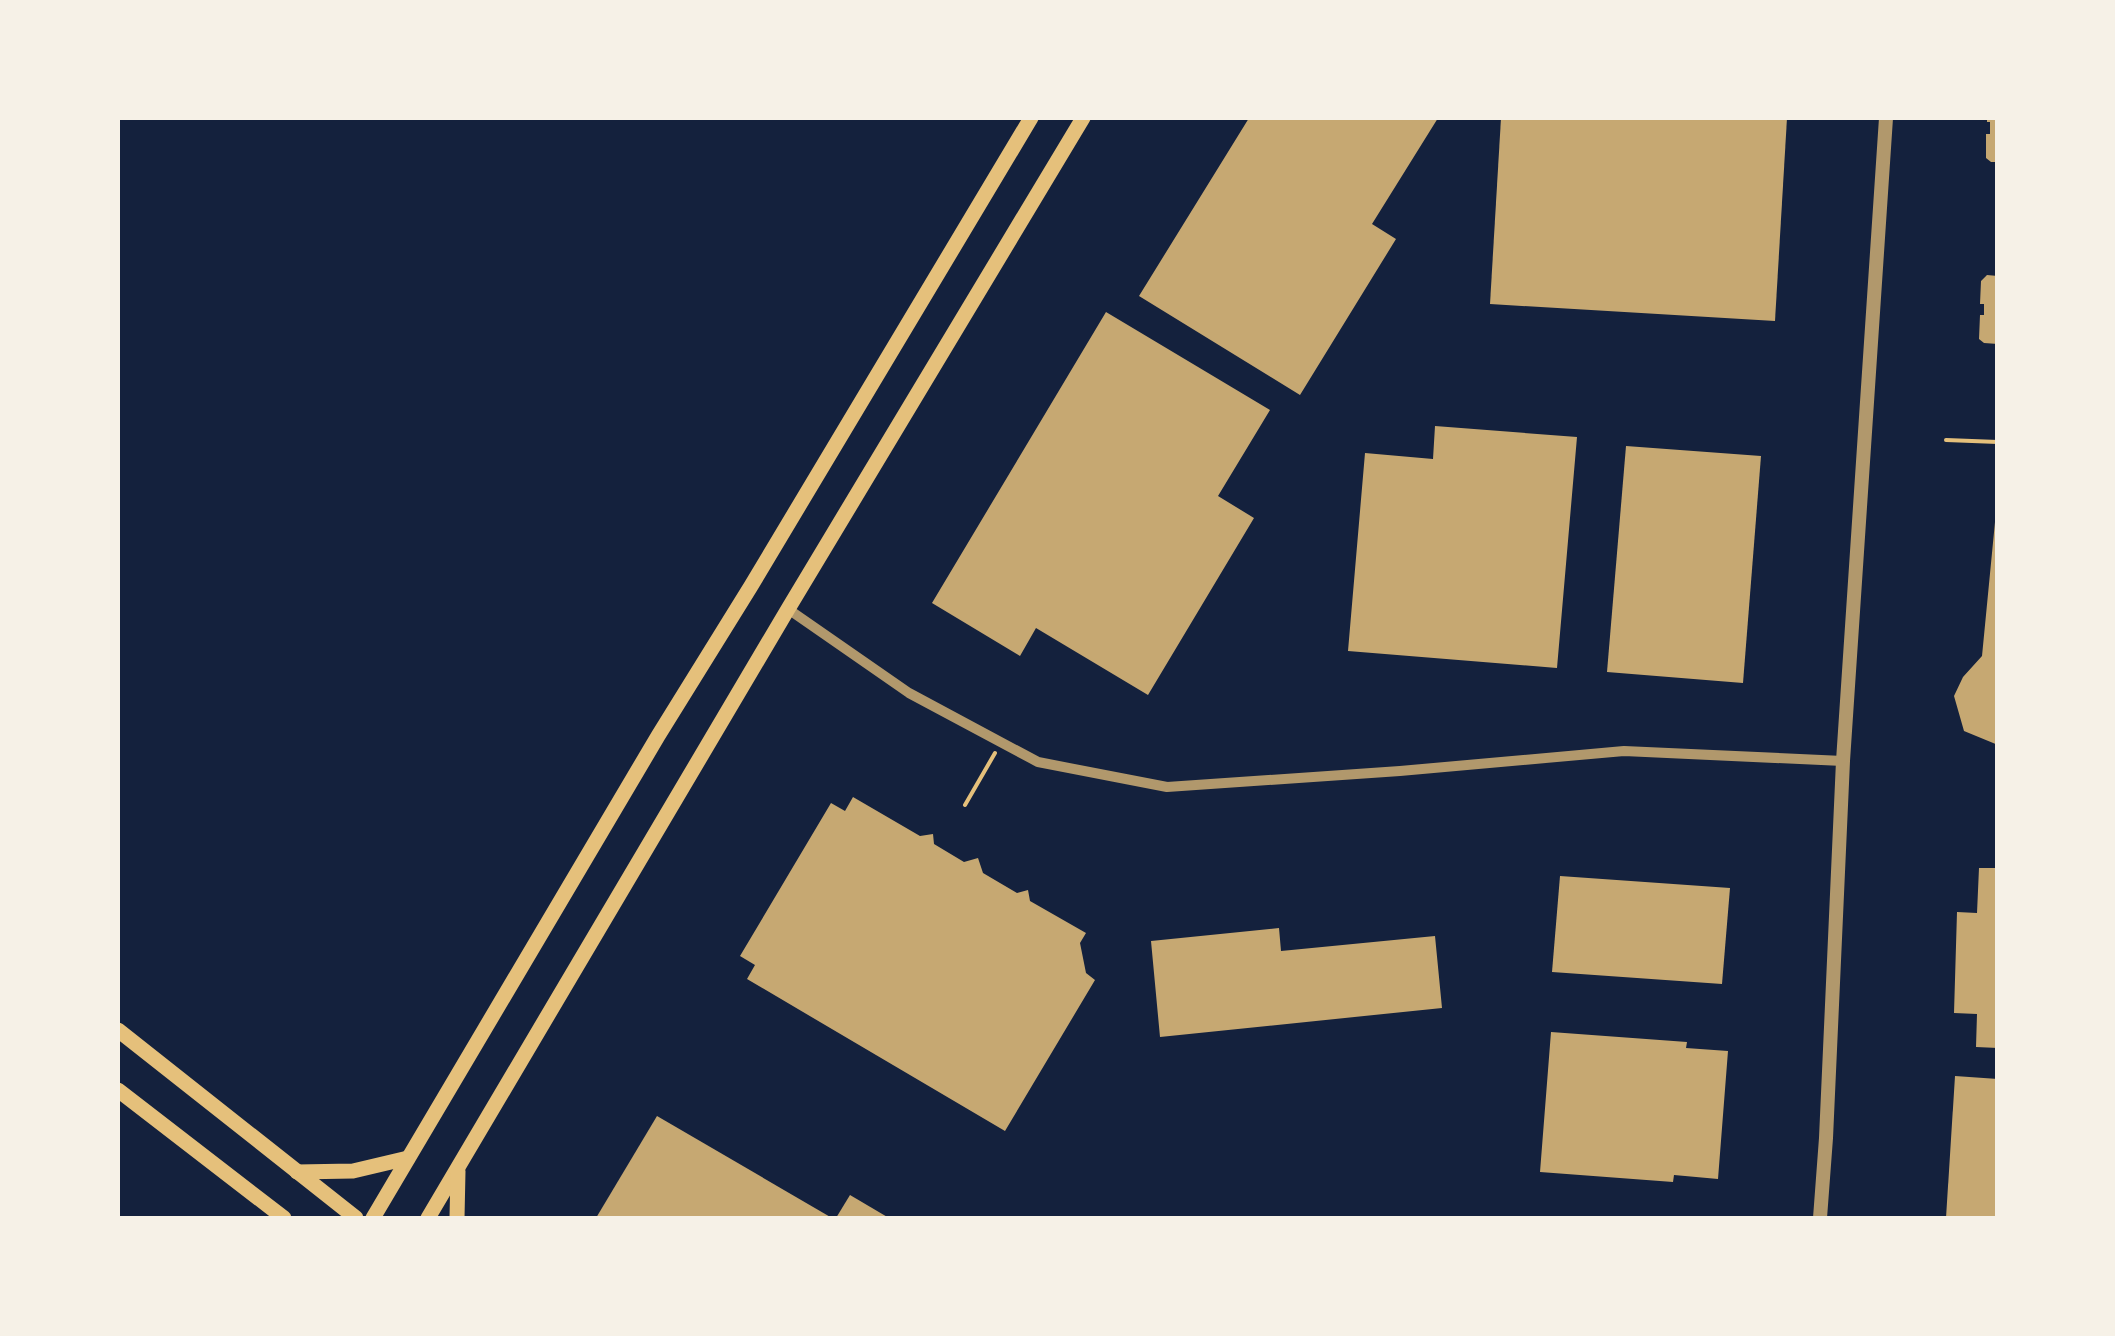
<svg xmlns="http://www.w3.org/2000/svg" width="2115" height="1336" font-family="Roboto,sans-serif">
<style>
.building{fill:#c6a872}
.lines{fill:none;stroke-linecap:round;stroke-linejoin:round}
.path{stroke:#e5c07b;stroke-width:4}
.minor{stroke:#b1986c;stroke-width:10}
.tertiary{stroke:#b1986c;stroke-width:14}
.secondary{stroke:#e5c07b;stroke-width:15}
</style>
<rect width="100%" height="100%" fill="#14213d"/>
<!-- building -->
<g class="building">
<polygon points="1249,118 1438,118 1372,224 1396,239 1300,395 1139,296"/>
<polygon points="1501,118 1787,118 1775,321 1490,304"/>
<polygon points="1987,118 1998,118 1998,162 1991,162 1986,158 1986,134 1990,134 1990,122 1987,122"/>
<polygon points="1987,275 1998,276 1998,344 1984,343 1979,339 1980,315 1984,315 1984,304 1980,304 1981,281"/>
<polygon points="1106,312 1270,410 1218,496 1254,518 1148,695 1036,628 1020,656 932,603"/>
<polygon points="1435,426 1577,437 1557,668 1348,651 1365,453 1433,459"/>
<polygon points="1626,446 1761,456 1743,683 1607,672"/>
<polygon points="1995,522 1998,522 1998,745 1964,731 1954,696 1963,677 1982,656"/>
<polygon points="853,797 920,836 933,834 934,844 964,862 978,858 983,873 1017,893 1028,890 1030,901 1086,933 1080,943 1086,973 1095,980 1005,1131 747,979 755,965 740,956 831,803 845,811"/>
<polygon points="1979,868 1998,868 1998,1048 1976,1047 1977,1014 1954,1013 1957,912 1977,913"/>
<polygon points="1560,876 1730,888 1722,984 1552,972"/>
<polygon points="1279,928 1281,951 1435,936 1442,1008 1160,1037 1151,941"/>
<polygon points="1551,1032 1687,1042 1686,1048 1728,1051 1718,1179 1674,1175 1673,1182 1540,1172"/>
<polygon points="1955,1076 1998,1079 1998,1218 1946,1218"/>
<polygon points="657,1116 832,1218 596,1218"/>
<polygon points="850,1195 889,1218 836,1218"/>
</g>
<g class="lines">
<!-- path -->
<g class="path">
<polyline points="1946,440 1998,442"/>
<polyline points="965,805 995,753"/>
</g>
<!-- minor -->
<polyline class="minor" points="788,609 909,693 1038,762 1167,787 1400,771 1624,751 1843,761"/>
<!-- tertiary -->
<polyline class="tertiary" points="1820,1218 1826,1138 1843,761 1886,118"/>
<!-- secondary -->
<g class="secondary">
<polyline points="118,1030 356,1218"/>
<polyline points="118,1090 284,1218"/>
<polyline points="297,1172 353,1171 408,1158"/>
<polyline points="373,1218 658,736 751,586 1031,118"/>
<polyline points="428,1218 788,609 1083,118"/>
<polyline points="457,1218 458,1171"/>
</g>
</g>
<!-- border -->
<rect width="2115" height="1336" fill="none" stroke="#f6f1e7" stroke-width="240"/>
</svg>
